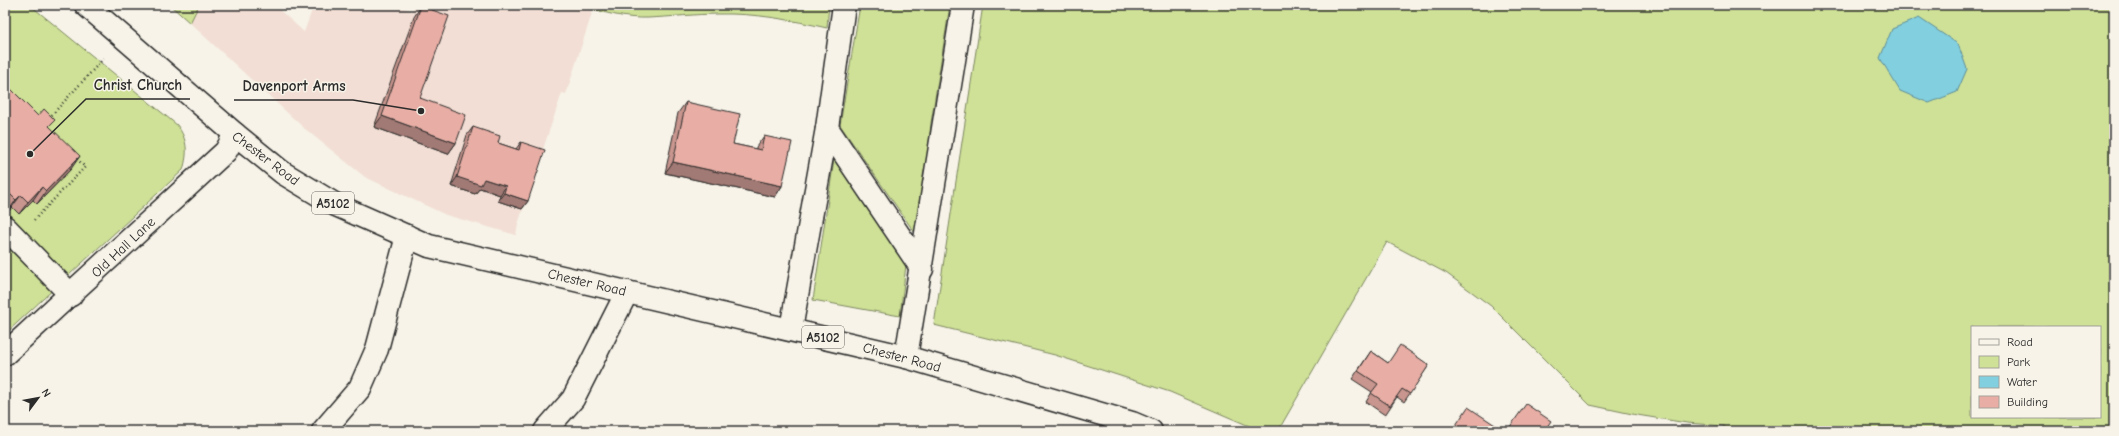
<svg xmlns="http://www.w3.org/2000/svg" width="2119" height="436" font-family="'Comic Neue',sans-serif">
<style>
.built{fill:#f2ded4}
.green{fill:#cee196;stroke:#7c8660;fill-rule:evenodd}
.water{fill:#82cfe0;stroke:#5f8d98}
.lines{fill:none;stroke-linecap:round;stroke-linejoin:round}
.minor-casing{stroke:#2b2b2b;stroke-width:25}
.major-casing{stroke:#2b2b2b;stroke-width:25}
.path{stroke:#2b2b2b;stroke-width:2.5;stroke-dasharray:1 3;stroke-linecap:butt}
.minor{stroke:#f7f3e8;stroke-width:22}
.major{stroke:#f7f3e8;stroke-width:22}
.wall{fill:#c8968e;stroke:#2b2b2b}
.shaded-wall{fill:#a27a74;stroke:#2b2b2b}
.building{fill:#e8aea5;stroke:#2b2b2b}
.labels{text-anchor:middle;stroke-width:3;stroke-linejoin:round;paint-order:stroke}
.shield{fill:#f7f3e8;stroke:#686764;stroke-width:1}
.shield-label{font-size:13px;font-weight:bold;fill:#2b2b2b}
.street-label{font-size:14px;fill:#2b2b2b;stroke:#f7f3e8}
.leader{fill:none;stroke:#2b2b2b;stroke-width:1.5}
.callout-dot{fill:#2b2b2b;stroke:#f7f3e8;stroke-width:1.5}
.callout-label{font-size:15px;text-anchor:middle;font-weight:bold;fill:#2b2b2b;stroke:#f7f3e8;stroke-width:3;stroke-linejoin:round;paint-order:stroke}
</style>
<rect width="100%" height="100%" fill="#f7f3e8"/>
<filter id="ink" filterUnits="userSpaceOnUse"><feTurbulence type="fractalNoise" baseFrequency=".025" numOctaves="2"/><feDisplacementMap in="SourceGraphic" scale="8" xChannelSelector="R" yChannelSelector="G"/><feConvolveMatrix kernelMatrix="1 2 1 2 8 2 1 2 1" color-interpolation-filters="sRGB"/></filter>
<g filter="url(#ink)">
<!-- built -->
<polygon class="built" points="199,5 274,5 304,32 314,5 397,5 412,11 415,5 579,5 593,10 566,94 562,93 543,149 518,224 516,235 446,215 365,177 305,129 190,23"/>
<!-- green -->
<g class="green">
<path d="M5,5H30L177,125C188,140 188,153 183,170L5,334V210L8,212L12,207L20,214L5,104Z"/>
<polygon points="170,5 199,5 190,23"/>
<path d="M579,5H829L827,28C792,20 755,13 718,14C695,14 672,17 648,18C626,19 601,12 579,5Z"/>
<polygon points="860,5 950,5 931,123 923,202 917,236 840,125"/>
<path d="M983,5H2114V431H1723L1724,426L1687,423L1637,415L1590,405L1491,306L1446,273L1387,242L1278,431H1261L1170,392L1055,355L934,325ZM1972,327H2100V417H1972Z"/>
<polygon points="834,160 906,265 900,316 813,300"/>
</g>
<!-- water -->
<polygon class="water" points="1919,18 1958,44 1967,69 1957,92 1929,103 1900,91 1880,58 1892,29"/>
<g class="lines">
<defs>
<g id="minor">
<polyline points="844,5 827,128 922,269"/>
<polyline points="5,227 71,295"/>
<polyline points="791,329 827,128"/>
<polyline points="5,354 226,151 235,134"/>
<polyline points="906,357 963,5"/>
<polyline points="323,431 360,388 377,349 407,236"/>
<polyline points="545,431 573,399 627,292"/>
</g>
<polyline id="major" points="86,5 235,134 283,173 336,205 429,246 906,357 1132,423 1151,431"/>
</defs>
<!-- minor casing -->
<use href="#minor" class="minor-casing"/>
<!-- major casing -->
<use href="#major" class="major-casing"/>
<!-- path -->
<g class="path">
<polyline points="49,118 105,57"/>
<polyline points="34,220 85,167 76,158"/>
</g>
<!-- minor -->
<use href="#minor" class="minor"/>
<!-- major -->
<use href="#major" class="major"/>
</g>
<!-- wall -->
<g class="wall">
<polygon points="421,6 420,98 456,143 448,154 374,127 414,17"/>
<polygon points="5,87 50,127 71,169 37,204 33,200 19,214 12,207 7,213 5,210"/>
<polygon points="686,102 733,144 756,149 756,147 764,136 782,186 775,197 665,173 678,113"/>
<polygon points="473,127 498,143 516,149 521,142 528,201 522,209 498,201 500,195 480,188 475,194 451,186 467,135"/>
<polygon points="1371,351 1388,363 1429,365 1404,402 1397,397 1385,415 1366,402 1372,392 1352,379"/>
</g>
<!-- shaded-wall -->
<g class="shaded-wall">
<polygon points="382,116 456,143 448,154 374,127"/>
<polygon points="80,156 71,169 37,204 46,191"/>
<polygon points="673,162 782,186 775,197 665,173"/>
<polygon points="457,177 484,179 506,186 500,195 480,188 475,194 451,186"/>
<polygon points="42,187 33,200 19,214 28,202"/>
<polygon points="504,193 528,201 522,209 498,201"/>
<polygon points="21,195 12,207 7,213 16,200"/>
</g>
<!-- building -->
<g class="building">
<polygon points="421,6 449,16 420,98 466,115 456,143 382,116"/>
<polygon points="7,85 38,116 44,109 55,120 49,126 80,156 46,191 42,187 28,202 21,195 16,200 5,189 5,87"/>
<polygon points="686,102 740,114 733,144 761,150 764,136 792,142 782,186 673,162"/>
<polygon points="473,127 500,136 498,143 519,150 521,142 545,150 528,201 504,193 506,186 484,179 481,185 457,177"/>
<polygon points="1400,345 1429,365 1410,394 1402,389 1390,406 1371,393 1378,384 1358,371 1371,351 1388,363"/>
<polygon points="1526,404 1551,421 1544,431 1507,431"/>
<polygon points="1468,407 1504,431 1452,431"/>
</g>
</g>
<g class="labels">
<!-- shield labels -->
<g class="shield">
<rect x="312" y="192" width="42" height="22" rx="3"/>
<rect x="802" y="326" width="42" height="22" rx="3"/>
</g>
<g class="shield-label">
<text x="333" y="208">A5102</text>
<text x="823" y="342">A5102</text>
</g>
<!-- street labels -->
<g class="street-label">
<text transform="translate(266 158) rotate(37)" y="5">Chester Road</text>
<text transform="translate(123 247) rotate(-43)" y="5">Old Hall Lane</text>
<text transform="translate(587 282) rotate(13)" y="5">Chester Road</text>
<text transform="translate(902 357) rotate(15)" y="5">Chester Road</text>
</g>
</g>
<!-- callouts -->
<path class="leader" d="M30 154L86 99H190M421 111L353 100H234"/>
<g class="callout-dot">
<circle cx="30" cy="154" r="4"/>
<circle cx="421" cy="111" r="4"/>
</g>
<g class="callout-label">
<text x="138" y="90">Christ Church</text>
<text x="294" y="91">Davenport Arms</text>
</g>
<!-- margin -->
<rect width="2119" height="436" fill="none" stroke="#f7f3e8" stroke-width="20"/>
<rect x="10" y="10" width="2099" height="416" fill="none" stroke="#2b2b2b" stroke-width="1.5" filter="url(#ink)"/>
<!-- legend -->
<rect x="1971" y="326" width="130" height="92" fill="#f7f3e8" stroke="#a5a39c"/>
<rect x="1979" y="339" width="20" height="6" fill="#f7f3e8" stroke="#a5a39c"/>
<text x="2007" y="346" font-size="12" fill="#2b2b2b">Road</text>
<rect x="1979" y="356" width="20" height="12" fill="#cee196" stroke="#a5a39c"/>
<text x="2007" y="366" font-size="12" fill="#2b2b2b">Park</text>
<rect x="1979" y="376" width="20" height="12" fill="#82cfe0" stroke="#a5a39c"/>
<text x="2007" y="386" font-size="12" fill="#2b2b2b">Water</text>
<rect x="1979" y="396" width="20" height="12" fill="#e8aea5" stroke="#a5a39c"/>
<text x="2007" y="406" font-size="12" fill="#2b2b2b">Building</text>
<!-- north arrow -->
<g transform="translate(38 398) rotate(58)" stroke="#f7f3e8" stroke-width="3" paint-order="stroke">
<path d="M0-3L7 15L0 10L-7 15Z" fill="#2b2b2b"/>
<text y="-6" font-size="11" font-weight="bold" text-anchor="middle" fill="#2b2b2b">N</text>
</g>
</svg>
